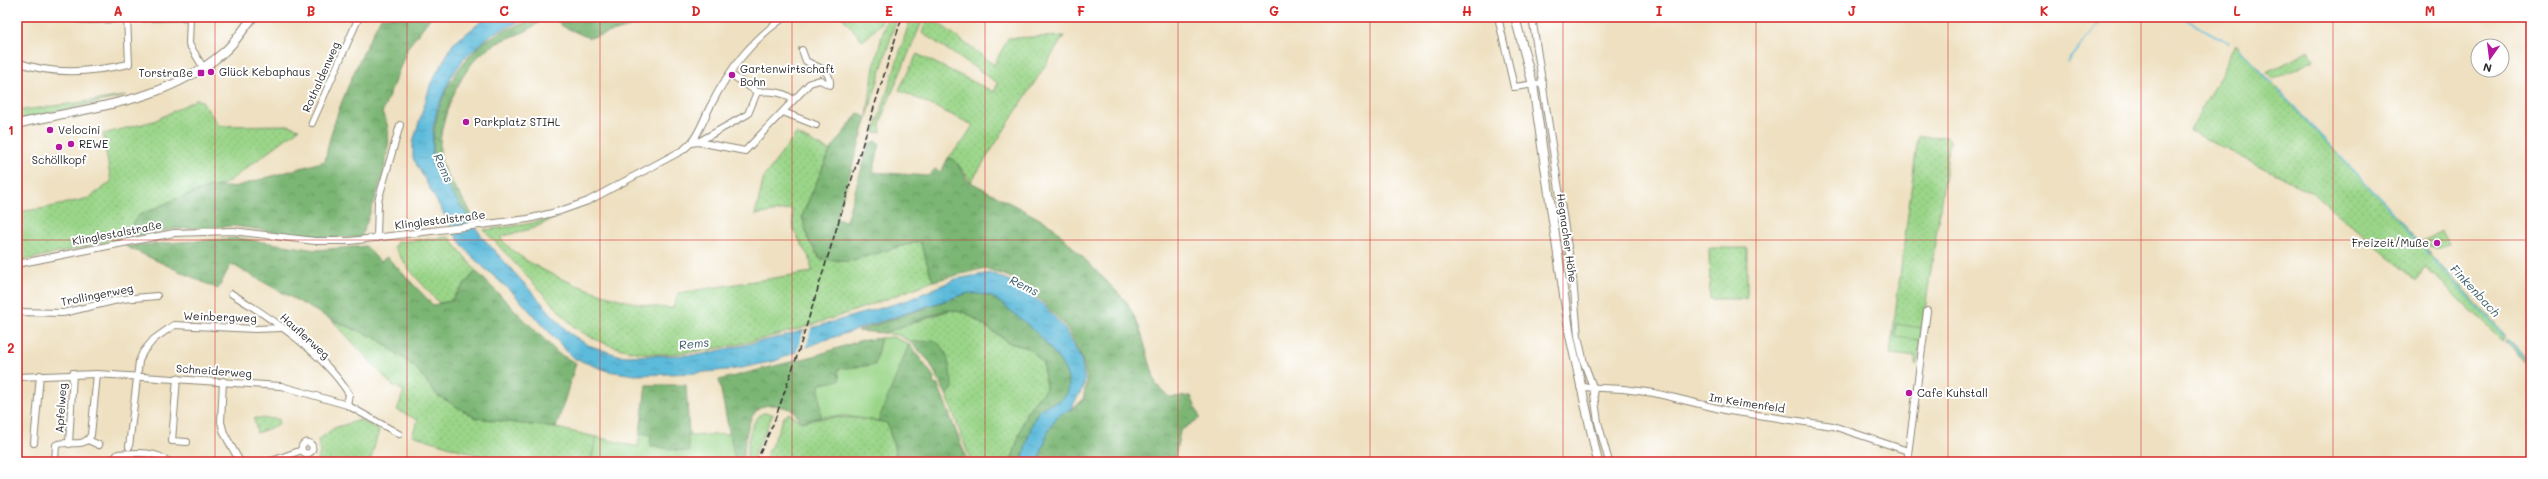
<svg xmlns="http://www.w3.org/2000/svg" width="2548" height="479" font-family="Mali,sans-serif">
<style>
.grass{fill:url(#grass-dots);stroke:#62805a}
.forest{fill:url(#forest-crowns);stroke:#537050}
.garden{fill:#9ad588;stroke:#62805a}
.water{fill:url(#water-ripples);stroke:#447282}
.pier{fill:#eee0c0}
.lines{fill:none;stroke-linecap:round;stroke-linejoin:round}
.stream{stroke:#5cbada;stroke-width:1.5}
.street-casing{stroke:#8c8676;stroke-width:8}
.secondary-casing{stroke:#8c8676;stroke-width:10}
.street{stroke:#fff;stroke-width:6}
.secondary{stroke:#fff;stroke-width:8}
.rail{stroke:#2b2b2b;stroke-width:1.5;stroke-dasharray:6 3;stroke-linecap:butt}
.grid{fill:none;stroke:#d62828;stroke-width:1;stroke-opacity:0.55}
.poi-dot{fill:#b5179e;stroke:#fff;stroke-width:1.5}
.labels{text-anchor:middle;stroke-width:4;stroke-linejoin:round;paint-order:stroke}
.poi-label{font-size:11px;fill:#2b2b2b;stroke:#fff;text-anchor:start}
.street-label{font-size:11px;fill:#2b2b2b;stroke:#fff}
.water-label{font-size:12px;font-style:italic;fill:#3c5d68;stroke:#fff}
.neatline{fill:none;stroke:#d62828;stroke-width:1.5}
.grid-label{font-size:13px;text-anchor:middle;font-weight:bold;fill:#d62828}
</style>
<defs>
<pattern id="grass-dots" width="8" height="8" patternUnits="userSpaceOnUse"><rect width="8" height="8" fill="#9ad588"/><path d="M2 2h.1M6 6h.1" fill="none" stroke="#85b776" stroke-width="1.8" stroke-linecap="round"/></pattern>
<pattern id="forest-crowns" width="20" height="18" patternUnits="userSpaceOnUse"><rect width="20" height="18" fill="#7bb674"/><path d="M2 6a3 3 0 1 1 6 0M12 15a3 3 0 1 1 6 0" fill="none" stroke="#65945f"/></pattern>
<pattern id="water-ripples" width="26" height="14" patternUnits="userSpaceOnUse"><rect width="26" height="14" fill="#5cbada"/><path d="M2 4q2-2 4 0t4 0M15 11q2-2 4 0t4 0" fill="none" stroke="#4c97b1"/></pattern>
</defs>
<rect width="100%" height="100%" fill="#fff"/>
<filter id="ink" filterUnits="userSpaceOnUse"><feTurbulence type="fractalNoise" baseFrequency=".025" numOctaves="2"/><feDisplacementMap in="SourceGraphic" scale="8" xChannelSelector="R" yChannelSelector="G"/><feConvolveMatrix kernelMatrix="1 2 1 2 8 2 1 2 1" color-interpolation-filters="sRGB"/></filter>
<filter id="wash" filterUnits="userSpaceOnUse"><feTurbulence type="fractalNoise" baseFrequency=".012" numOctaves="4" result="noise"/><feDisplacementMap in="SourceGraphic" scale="16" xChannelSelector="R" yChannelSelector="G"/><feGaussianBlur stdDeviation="0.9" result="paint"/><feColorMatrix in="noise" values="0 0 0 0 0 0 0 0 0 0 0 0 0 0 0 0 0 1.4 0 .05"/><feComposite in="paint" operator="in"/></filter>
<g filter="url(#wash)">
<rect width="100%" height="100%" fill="#eee0c0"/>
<!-- grass -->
<g class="grass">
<polygon points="842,17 884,17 879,26 863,41"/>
<polygon points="887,17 897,17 867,117 874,67"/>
<polygon points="911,17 924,17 884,111 880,126 881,132 874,133"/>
<polygon points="931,17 994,65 1008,38 1064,36 971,182 955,160 948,158 965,139 973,125 899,90 917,54 994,92 998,83 922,33 926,21"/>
<polygon points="2236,44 2506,335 2502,341 2426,268 2424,267 2417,281 2313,193 2190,131"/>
<polygon points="2309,51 2314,60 2274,80 2267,73"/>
<polygon points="126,96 17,120 17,111"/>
<polygon points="197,99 202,101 219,126 288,125 299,129 225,184 176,199 138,216 123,238 17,262 17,212 46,208 89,198 111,182 103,134 154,121"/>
<path d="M796,134L830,151L802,216L808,240L820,259L849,261L920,241L933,281C852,313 743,354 655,354C627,353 594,342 573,326L484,230L522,225L555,218L534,228L500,237C524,273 633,309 673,308L678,293L812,272L810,259L794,231L792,209L755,215L764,177Z"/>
<polygon points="1918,136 1947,137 1950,140 1917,365 1915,365 1915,357 1890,354"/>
<path d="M2441,231L2448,244C2436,250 2433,251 2423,241Z"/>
<polygon points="449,237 476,271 450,301 439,303 408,268 394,247 397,242"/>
<polygon points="1709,248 1747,248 1747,299 1710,299"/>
<polygon points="950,310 966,313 1009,343 1028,348 1043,363 1046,388 1026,413 1011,462 971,462 947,396 953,388 933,341 911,342 898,335 884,333"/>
<polygon points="332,320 376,338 415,367 437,395 476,418 556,428 596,437 591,462 499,462 412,435 418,420 397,410 404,391 392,385"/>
<polygon points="2508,338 2531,363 2531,368 2506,341"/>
<path d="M763,413L773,414L751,462H746C749,445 747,423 763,413Z"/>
<path d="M789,413L801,422C831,415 857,417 887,423L897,457L890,462H764L784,417Z"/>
<polygon points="254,418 279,419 278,425 257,433"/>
<polygon points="360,420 379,430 370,462 316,462 320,453 318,440 334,428"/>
</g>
<!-- forest -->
<g class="forest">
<path d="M381,17H431L408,47L382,113C402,140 371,208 361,238L314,237L233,226L175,229L123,238L138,216L176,199L210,187H234L325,161C333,113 359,60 381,17Z"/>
<path d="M541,17H547C539,22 532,28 524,32C509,38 493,43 481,54C458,73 432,135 442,164C449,185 469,201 474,222L468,223C458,208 439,181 434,165C432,161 433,154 433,150C432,109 452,69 483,43C499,30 522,24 541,17Z"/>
<polygon points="553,17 668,17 589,38 562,26"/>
<polygon points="858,113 867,118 836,219 846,221 869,144 876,141 880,144 873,172 928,176 935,169 941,172 948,158 955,160 967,180 1051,225 1127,302 1140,329 1156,384 1169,397 1191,396 1200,418 1180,431 1174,462 1038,462 1049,429 1059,415 1070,410 1083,400 1087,379 1082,359 1067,328 1045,304 1017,280 985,268 933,281 920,241 849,261 821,259 809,240 802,216 830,151"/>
<polygon points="238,238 316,250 366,246 380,262 387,257 433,305 451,301 476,271 559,354 576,363 556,428 476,418 437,395 415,367 376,338 332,320 231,264 218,289 125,246"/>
<path d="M968,293C975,294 985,294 992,297C1012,309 1084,368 1066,395C1060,404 1049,403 1042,408C1031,417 1026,448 1022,462H1011L1026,413L1046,388L1043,363L1028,348L1010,343L966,313L950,310L938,313L884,333L858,331Z"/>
<path d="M881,338L875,365L838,369L840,380L819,385L821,417L801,422L794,411C747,390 747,429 743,461L735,462L719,380L814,356L859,341Z"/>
<path d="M933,341C950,345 949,372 953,388L947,396L929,361L911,342Z"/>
<polygon points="909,344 934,377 933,384 938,385 968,462 890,462 897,457 887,423 878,421"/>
<polygon points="646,385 686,385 690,452 650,446 651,435 640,433"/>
</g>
<!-- garden -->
<g class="garden">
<polygon points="1896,324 1922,328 1920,340 1895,337"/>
<polygon points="893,337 909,344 878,421 845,416 821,417 819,385 840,380 838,369 875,365 881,338"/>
<polygon points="640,433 651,435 650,446 689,452 688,436 730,434 735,462 591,462 596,437 638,447"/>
</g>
<!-- water -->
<path class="water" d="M487,17H530L492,34L464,58L451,77L438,107L433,128L432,165L483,238L569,333L588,345L620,356L699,355L781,337L908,300L956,279L991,273L1019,285L1045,306L1065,329L1081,359L1085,380L1083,388L1070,410L1059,415L1049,429L1038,462H1022C1026,448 1031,417 1042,408C1049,403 1060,404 1066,395C1084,368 1012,309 992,297C986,294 975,294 968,293L819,342L775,361L736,369L696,373L635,375L608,371L573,358L514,294L471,256L457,238L413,158V142L431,83L453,44Z"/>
<!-- pier -->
<polygon class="pier" points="812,326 805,351 796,354 804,329"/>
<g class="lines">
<!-- stream -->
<g class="stream">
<polyline points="2181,17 2229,43"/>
<polyline points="2240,49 2272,84"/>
<polyline points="2067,62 2103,17"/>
<polyline points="2277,89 2332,148"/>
<polyline points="2337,153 2395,216"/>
<polyline points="2397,219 2429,254"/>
<polyline points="2433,259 2504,336"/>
<polyline points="2507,339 2531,365"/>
</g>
</g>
</g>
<g filter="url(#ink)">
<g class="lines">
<defs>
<g id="street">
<polyline points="58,17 87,20 190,17"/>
<polyline points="190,17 189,44 203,67"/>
<polyline points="1498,17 1514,87 1543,83"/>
<polyline points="1532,17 1573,279 1578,336 1584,363 1593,387 1598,422 1609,462"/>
<path d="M17,62C54,76 91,72 129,64L127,17"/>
<polyline points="730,74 757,92"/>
<polyline points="783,112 816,125"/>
<polyline points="312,123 359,17"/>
<path d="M698,142L748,114L757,92C770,91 783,91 793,100"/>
<path d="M691,143L698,142L745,151L810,83L820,80L830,85C831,69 818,68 806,61L802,50"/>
<polyline points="377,238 378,201 400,125"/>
<path d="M17,264L174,233L233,231L315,241H350L528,219L560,211L588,201L683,150L691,143C700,132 704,118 711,105C729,70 751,40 785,17"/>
<path d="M232,294C273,319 323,353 349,394L347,405"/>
<polyline points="17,312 63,313 122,299 157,296"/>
<polyline points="17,377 97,374 281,386 347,405 399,434"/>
<polyline points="177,378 172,441 187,442"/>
<polyline points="223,381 221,422 224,433 240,462"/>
<polyline points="1580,387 1623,389 1654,393 1729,411 1833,426 1908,451"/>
<polyline points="88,440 99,445"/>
<circle cx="307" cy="448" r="5.5"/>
<polyline points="34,443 40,375"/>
<polyline points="69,444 73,373"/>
<polyline points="129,447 139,361 143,352 154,339 174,325 255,329 282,328"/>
<path d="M55,462L56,445C68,439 83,450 91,435L97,374"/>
<path d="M111,462L118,454C135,453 154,450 169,462"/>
<polyline points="269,462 302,450"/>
<polyline points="1907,462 1927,311"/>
</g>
<g id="secondary">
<polyline points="1515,17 1533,85 1570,336 1598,462"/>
<path d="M17,124C90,106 164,104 224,52C235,43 244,28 253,17"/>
</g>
</defs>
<!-- street casing -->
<use href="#street" class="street-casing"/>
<!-- secondary casing -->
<use href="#secondary" class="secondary-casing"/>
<!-- street -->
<use href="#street" class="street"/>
<!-- secondary -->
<use href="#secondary" class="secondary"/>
<!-- rail -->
<polyline class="rail" points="756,462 774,422 797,356 902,17"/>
</g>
</g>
<!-- grid -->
<path class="grid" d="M215,17V462M407,17V462M600,17V462M792,17V462M985,17V462M1178,17V462M1370,17V462M1563,17V462M1756,17V462M1948,17V462M2141,17V462M2333,17V462M17,240H2531"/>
<!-- markers -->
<g class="poi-dot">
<circle cx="211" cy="72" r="4"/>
<rect x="197" y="69" width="8" height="8" rx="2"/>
<circle cx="732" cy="75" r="4"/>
<circle cx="466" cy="122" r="4"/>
<circle cx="50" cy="130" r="4"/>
<circle cx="71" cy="144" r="4"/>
<circle cx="59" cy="147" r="4"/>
<circle cx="2437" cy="243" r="4"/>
<circle cx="1909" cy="393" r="4"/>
</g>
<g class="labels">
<!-- poi labels -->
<g class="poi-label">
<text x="740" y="73">Gartenwirtschaft<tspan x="740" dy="13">Bohn</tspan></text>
<text x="219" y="76">Glück Kebaphaus</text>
<text x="193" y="77" text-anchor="end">Torstraße</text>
<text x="474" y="126">Parkplatz STIHL</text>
<text x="58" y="134">Velocini</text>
<text x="79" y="148">REWE</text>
<text x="59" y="164" text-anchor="middle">Schöllkopf</text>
<text x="2429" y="247" text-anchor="end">Freizeit/Muße</text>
<text x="1917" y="397">Cafe Kuhstall</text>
</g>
<!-- street labels -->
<g class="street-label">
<text transform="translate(321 77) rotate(-66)" y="4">Rothaldenweg</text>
<text transform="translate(440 220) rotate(-7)" y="4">Klinglestalstraße</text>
<text transform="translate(117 233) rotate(-11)" y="4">Klinglestalstraße</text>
<text transform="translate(1567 238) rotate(82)" y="4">Hegnacher Höhe</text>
<text transform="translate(97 295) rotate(-11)" y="4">Trollingerweg</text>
<text transform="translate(220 317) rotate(2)" y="4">Weinbergweg</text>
<text transform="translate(305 336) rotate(42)" y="4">Hauflerweg</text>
<text transform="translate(214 371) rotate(4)" y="4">Schneiderweg</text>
<text transform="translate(1747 403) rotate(9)" y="4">Im Keimenfeld</text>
<text transform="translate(61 408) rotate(-86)" y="4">Apfelweg</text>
</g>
<!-- water labels -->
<g class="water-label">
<text transform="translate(443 168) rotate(66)" y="4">Rems</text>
<text transform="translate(1024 286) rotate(26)" y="4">Rems</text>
<text transform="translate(2475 291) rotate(47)" y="4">Finkenbach</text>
<text transform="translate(694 344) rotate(-6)" y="4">Rems</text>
</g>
</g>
<!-- margin -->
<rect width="2548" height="479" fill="none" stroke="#fff" stroke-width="44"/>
<!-- north arrow -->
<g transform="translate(2490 58) rotate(194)"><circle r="19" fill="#ffffff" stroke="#aaaaaa"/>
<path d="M0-3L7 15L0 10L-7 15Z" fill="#b5179e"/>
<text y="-6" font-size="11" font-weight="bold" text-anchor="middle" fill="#2b2b2b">N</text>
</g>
<rect x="22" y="22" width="2504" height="435" class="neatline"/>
<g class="grid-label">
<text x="118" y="16">A</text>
<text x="311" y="16">B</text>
<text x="504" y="16">C</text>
<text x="696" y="16">D</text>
<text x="889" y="16">E</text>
<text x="1081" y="16">F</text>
<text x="1274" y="16">G</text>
<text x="1467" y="16">H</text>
<text x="1659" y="16">I</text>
<text x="1852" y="16">J</text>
<text x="2044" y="16">K</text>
<text x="2237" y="16">L</text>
<text x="2430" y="16">M</text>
<text x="11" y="135">1</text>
<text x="11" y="353">2</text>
</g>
</svg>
